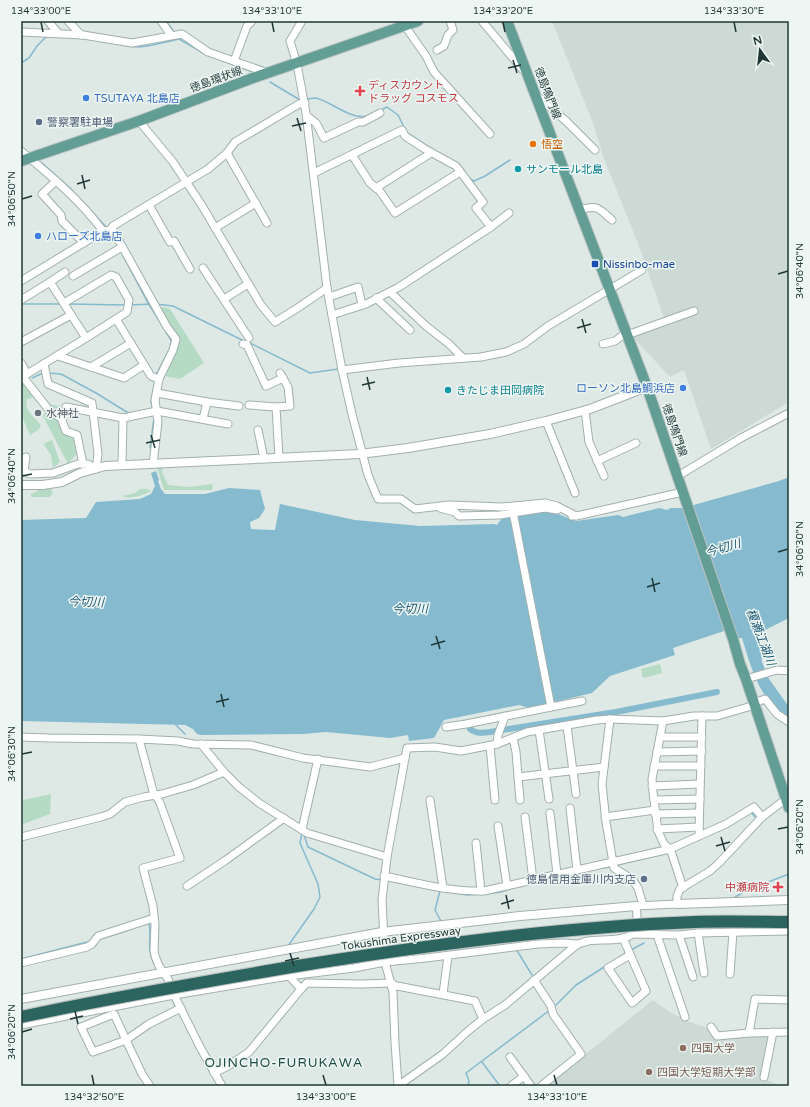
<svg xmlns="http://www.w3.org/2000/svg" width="810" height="1107" font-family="'Varela Round','Noto Sans JP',sans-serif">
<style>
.built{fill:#ccd9d5}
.green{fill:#b6dbc4}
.water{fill:#85bacf}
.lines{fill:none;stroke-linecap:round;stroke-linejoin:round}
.stream{stroke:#85bacf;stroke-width:1.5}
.canal{stroke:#85bacf;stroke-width:6}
.minor-casing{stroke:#a1b0ad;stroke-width:9}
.tertiary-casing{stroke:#a1b0ad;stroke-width:10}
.primary-casing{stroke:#bcc3c2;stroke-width:12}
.minor{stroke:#fff;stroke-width:7}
.tertiary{stroke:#fff;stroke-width:8}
.primary{stroke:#629e96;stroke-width:10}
.motorway-bridge-casing{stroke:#bcc3c2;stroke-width:14;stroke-linecap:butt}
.motorway-bridge{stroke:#2c645f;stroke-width:12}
.ticks{fill:none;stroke:#1f3835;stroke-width:1.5}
.health-dot{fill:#e0444e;stroke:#eef6f3;stroke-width:1.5}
.shop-dot{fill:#3f7fe0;stroke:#eef6f3;stroke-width:1.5}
.service-dot{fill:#5c6f8a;stroke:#eef6f3;stroke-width:1.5}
.food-dot{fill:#e8710a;stroke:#eef6f3;stroke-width:1.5}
.culture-dot{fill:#0f9aa8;stroke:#eef6f3;stroke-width:1.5}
.transit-dot{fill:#1a4fb4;stroke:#eef6f3;stroke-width:1.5}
.worship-dot{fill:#6b7280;stroke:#eef6f3;stroke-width:1.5}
.education-dot{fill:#8d6e63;stroke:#eef6f3;stroke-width:1.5}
.labels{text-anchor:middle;stroke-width:3;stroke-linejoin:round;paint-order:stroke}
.street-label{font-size:11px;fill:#1f3835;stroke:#eef6f3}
.health-label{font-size:11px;fill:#be3a42;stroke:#eef6f3;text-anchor:start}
.shop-label{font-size:11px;fill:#366cbe;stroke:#eef6f3;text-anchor:start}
.service-label{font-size:11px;fill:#4e5e75;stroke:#eef6f3;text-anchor:start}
.food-label{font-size:11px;fill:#c56008;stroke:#eef6f3;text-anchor:start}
.culture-label{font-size:11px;fill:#0d838f;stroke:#eef6f3;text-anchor:start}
.transit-label{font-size:11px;fill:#164399;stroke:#eef6f3;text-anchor:start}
.worship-label{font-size:11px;fill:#5b616d;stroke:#eef6f3;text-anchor:start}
.education-label{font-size:11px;fill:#785e54;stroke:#eef6f3;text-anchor:start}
.water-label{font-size:12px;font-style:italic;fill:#1b5973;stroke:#eef6f3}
.quarter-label{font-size:13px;letter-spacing:1px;fill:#1c4a44;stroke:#eef6f3}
.neatline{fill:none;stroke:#1f3835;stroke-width:1.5}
.ticks-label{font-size:10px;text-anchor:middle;fill:#1f3835}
</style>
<rect width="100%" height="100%" fill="#dee9e5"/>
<!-- built -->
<g class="built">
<polygon points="552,21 789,21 789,402 711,449 684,370 670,377 632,336 664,318 639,246 603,156 593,123"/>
<polygon points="653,1000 671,1013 683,1018 684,1020 710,1029 723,1038 775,1035 767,1080 781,1086 546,1086"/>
</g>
<!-- green -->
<g class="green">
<polygon points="164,307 170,309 204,363 180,379 164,376 178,339 167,323 160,309"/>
<path d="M21,378L37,399L36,402L33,397L26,400L27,405H26C30,417 35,416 41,426L38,430L30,435L21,414Z"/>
<polygon points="42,402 65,408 66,421 78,452 68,464 43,416 46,411"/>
<polygon points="52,440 60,462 53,468 51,455 44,445 45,443"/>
<polygon points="163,467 162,472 168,485 189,487 213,484 212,490 164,490 157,468"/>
<polygon points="50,487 53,493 50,497 31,497 31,494 36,492 40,488"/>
<path d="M140,489H147L151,491C143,495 131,500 122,496L135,493Z"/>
<polygon points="660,664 662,673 643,678 641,669"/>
<polygon points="51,794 50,814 21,825 21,802 23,800"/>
</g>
<!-- water -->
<path class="water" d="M156,471L159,480L158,481L161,489L165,494H205L229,488L260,490L265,509L259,518L250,522L251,529L275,530L280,504L355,520L420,526L494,524L497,525L502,518L544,512H553L576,521L618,515L623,517L659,508L667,510L671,508H683L779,481L789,477V618L767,629L762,635L760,645L762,662L769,679L789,707V720C784,715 777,711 773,706C756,687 749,661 742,638H737L724,631L673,648L675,655L610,676L592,693L529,708L519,705L444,720L434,738L409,741L408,735L390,738L326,732L303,734L201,735L197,734L193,729L185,725L21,721V520L86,518L96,502L140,499L151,494L155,486L151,473Z"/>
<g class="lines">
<!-- stream -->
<g class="stream">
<polyline points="166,21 174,32"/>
<path d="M126,46C144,49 161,43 179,39L205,54L253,72"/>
<polyline points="21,63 29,58 37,46 47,36"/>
<polyline points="270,82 300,100"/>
<path d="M306,99C309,99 313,98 316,98C330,101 351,120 366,116"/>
<polyline points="381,110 387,107 398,115 404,127"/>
<polyline points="406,132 432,149"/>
<polyline points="42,163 70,188 107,228"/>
<polyline points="470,179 474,181 485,176 510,160"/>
<polyline points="120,250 148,303 162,325"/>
<polyline points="21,304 60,304"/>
<polyline points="68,304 126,305"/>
<polyline points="156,304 173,306 246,342"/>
<polyline points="130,305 152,304"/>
<polyline points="250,343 310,373 338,369"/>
<polyline points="48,373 61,374 96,393 130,414"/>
<polyline points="156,375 170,348 171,340 166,332"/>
<polyline points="32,378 43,373"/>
<polyline points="152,406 151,401 155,381"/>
<polyline points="150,448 154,418"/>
<polyline points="615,714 616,712"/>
<polyline points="175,724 185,734"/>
<polyline points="611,741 613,722"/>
<polyline points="751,812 755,817"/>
<polyline points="304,835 308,847 375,879 382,880"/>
<polyline points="617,865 664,854"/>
<polyline points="595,869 611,867"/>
<polyline points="440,891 435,910 442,923"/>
<polyline points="448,892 467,895 480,894"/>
<polyline points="486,894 501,892 519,886"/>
<polyline points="735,897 750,889 789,874"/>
<path d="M149,923C152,939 146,947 154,964"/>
<polyline points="445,928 450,939"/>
<polyline points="98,940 129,930"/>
<polyline points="288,946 314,909 320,897 318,884 300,843 302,833"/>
<polyline points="455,947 456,950 512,944"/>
<polyline points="516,949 532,975"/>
<polyline points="631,950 644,943"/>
<polyline points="21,959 91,941"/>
<polyline points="173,1001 175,1006"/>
<polyline points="555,1006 576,985 626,953"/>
<polyline points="482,1062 500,1086"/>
<polyline points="468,1086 469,1081 466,1073 550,1010"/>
</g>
<!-- canal -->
<path class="canal" d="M470,729C476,734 483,733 490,732L616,712L717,692"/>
<defs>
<g id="minor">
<polyline points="48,21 58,33"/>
<polyline points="68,21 81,35"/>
<polyline points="161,21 171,35"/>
<polyline points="302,21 290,41 297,64 306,113 327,288 342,370 352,414 368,475 378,499 401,499 415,509 449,505 502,507 545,503 557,506 576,516"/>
<polyline points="482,21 523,70"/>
<polyline points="405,26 426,56 434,72 490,134"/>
<polyline points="21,32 83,35 132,43 182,34 208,52 268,73"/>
<polyline points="437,50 444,46 448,35 453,30 450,21"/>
<polyline points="234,61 247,26 252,21"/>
<polyline points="536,95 566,121 595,150"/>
<polyline points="307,116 316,123 324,138 358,122 363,122 380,113"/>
<polyline points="139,121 173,162 201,204 261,305 275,322 296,309 327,288"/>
<path d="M21,151C50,175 80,200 103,231L113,230L167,327L176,339L173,350L159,379L155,400L158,422L153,464"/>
<polyline points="227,153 267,223"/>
<polyline points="431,153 376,188 379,190 395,213 460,172"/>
<polyline points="352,155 370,183 376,188"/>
<polyline points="314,173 402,130 405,136 425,149 456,166 483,202 476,208 491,227"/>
<polyline points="56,181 42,194 61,215 62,221 84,243"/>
<polyline points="149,205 170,242 174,241 190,269"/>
<path d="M580,210C598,204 599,209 612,220"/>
<polyline points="215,228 256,203"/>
<polyline points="110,230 113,226 208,169 227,153 235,142 299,104 305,103"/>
<polyline points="203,268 249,338"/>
<polyline points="73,276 122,247"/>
<polyline points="21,281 103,231"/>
<polyline points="50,282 65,272"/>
<polyline points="390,292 426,326 449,344 463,358"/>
<polyline points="329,297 358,287 362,305"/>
<polyline points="376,298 410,330"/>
<polyline points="224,299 248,284"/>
<polyline points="21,300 50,282 86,338 116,319 151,376 159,379"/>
<polyline points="64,303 111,275 116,277 129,300 127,312 116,319"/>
<polyline points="332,315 366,304 399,287 491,227 509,213"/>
<polyline points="627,335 694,311"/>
<polyline points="21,342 71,315"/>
<polyline points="243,344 247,345 266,386 283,378"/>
<polyline points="603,344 615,341 627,332"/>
<polyline points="58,356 124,378 144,365"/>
<polyline points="21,363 27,374 86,338"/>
<polyline points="91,367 131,343"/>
<polyline points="342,370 399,363 481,357 506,352 524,344 548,326 642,270"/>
<polyline points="27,374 23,377 49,410 61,418 66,431 77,435 83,464"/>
<polyline points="157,393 207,402 239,406"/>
<polyline points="249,405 276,407"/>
<polyline points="66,407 123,418 122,465"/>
<polyline points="585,410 589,442 604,476"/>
<polyline points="123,418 157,411 228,424"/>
<polyline points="203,419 207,402"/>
<polyline points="546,421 575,493"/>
<polyline points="258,430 264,459"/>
<polyline points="26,457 24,471 30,474 53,473 78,464 88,464 96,469 98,454 92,403 48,384 44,364"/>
<polyline points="279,458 276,407 290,406 288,387 280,373"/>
<polyline points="597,461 636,443"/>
<polyline points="678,476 741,438 789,413"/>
<polyline points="440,508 455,512 459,516 500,515 545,508 557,510"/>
<polyline points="572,516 581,515 683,492"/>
<polyline points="746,679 777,670 789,671"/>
<polyline points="754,703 765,699 777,714 789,722"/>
<polyline points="551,707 582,701"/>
<polyline points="610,719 602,784 606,822 614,868 632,879 638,888 643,905"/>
<polyline points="663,721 652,779 653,792 658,831 664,844 670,849 672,854 683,888"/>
<polyline points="567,726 576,794"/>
<polyline points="446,727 466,724 551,707 513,512"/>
<polyline points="539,730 549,799"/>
<path d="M21,737L48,738L139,739L178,741L193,744L251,745L303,758L370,767L405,758L387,857L382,900L385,962L393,992L395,1043L398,1085L402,1083L443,1054L468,1031L483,1019L505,1005L574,947C578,944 583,942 588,941C600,939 624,942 632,934C639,927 637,914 636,906L677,904V896L680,889L710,871L719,863L762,817L786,799"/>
<polyline points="660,737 702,737"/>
<polyline points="513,738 516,752 520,800"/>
<polyline points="139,739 153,791 160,803 180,858 143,868 153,906 155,925 154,950 155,956 159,966 168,979 174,995 200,1047 222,1086"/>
<polyline points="201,744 224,772 239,787 259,803 307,833 387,857"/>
<polyline points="497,744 498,735 505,716"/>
<polyline points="490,746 495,800"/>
<polyline points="657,752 702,751"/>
<polyline points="405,758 407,748 435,747 461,751 497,744 527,732 597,720 610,719 663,721 694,716 717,716 755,705"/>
<polyline points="654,766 701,766"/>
<polyline points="518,777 604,767"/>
<polyline points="652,786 700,784"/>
<polyline points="430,800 443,888"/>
<polyline points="654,800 700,799"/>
<polyline points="570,808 577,870"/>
<polyline points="550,813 557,874"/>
<polyline points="655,814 699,813"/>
<polyline points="525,817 533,880"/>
<polyline points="605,817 655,810"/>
<polyline points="498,826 507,886"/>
<polyline points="302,829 318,759"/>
<polyline points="657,829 699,827"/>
<polyline points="699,835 702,716"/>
<polyline points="21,837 101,817 110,814 125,802 144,797 162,794 193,785 224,772"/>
<polyline points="476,843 481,891"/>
<path d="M384,876C418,883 450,892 484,891L670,849L726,824L754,807L762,817"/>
<polyline points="187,886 226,860 284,818"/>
<polyline points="698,933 704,973"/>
<polyline points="632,934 679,935 698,933 789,931"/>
<polyline points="657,935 685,1017"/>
<polyline points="679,935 693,977"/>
<polyline points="623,938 646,991 632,1003 608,968 630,955"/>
<polyline points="21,963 87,947 92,944 98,936 154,918"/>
<polyline points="730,974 733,932"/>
<polyline points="289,976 301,989"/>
<polyline points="534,980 551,1006 553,1014 581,1054 541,1086"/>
<polyline points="392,985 475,1001 483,1019"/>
<polyline points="443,994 448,956"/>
<polyline points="21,1025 174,995 289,976 354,968 385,962 426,958 538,944 563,943 578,944"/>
<polyline points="711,1027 717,1036 749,1033 789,1032"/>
<polyline points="749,1033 755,999 789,1000"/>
<polyline points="510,1057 531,1086"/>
<polyline points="214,1073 228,1066 249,1052 301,989 307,983 361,984 392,983"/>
<polyline points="764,1077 773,1032"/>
<polyline points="150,1086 142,1074 126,1040 93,1052 81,1027 114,1014 126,1040 149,1024 181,1008"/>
<polyline points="511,1086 524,1076"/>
</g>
<g id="tertiary">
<polyline points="21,485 43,485 62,482 80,473 105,466 360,454 408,448 490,434 546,421 590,409 647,387"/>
<polyline points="677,904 789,900"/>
<polyline points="21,999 382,932 520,916 636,906"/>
</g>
<g id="primary">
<polyline points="507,21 647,387 733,639 740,664 746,679 789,808"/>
<polyline points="21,161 139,121 253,78 418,21"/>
</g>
</defs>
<!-- minor casing -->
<use href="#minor" class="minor-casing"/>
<!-- tertiary casing -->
<use href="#tertiary" class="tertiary-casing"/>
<!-- primary casing -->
<use href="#primary" class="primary-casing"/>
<!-- minor -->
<use href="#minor" class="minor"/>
<!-- tertiary -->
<use href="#tertiary" class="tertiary"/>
<!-- primary -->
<use href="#primary" class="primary"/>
<defs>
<path id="motorway-bridge" d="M21,1017C109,998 197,983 285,968C421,946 558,927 695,922C727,921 758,922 789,922"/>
</defs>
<!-- motorway-bridge casing -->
<use href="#motorway-bridge" class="motorway-bridge-casing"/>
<!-- motorway-bridge -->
<use href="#motorway-bridge" class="motorway-bridge"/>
</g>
<!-- ticks -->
<path class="ticks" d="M41,22L43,32M272,22L274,32M503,22L505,32M734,22L736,32M513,60L517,73M508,68L521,65M297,118L301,131M292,126L306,123M82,175L85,189M77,184L90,180M22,199L32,196M778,274L788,271M582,319L586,333M577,328L591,324M367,377L370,390M362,385L375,382M151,435L155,448M146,443L160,440M22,476L32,474M778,552L788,549M652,578L655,592M647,587L660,583M436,636L440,649M431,645L445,641M221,694L224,707M216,702L229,699M22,754L32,752M778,829L788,827M721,837L725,851M716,846L730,842M506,895L509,909M501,904L514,900M290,953L294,966M285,961L299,958M75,1011L78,1024M70,1019L83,1016M22,1032L32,1029M92,1075L94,1085M323,1075L326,1085M554,1075L557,1085"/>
<!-- markers -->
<g class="health-dot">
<path d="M358 85h4v4h4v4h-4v4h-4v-4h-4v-4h4z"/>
<path d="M776 881h4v4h4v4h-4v4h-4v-4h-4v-4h4z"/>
</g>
<g class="shop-dot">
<circle cx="86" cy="98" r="4"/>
<circle cx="38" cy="236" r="4"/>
<circle cx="683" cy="388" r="4"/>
</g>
<g class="service-dot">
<circle cx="39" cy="122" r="4"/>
<circle cx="644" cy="879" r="4"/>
</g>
<circle class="food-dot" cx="533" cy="144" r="4"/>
<g class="culture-dot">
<circle cx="518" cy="169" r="4"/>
<circle cx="448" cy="390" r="4"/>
</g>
<rect class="transit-dot" x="591" y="260" width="8" height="8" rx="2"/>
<circle class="worship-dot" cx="38" cy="413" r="4"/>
<g class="education-dot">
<circle cx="683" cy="1048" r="4"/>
<circle cx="649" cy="1072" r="4"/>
</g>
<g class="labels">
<!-- street labels -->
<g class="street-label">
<text transform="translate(216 79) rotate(-20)" y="4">徳島環状線</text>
<text transform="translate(548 93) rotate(69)" y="4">徳島鳴門線</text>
<text transform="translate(675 430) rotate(71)" y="4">徳島鳴門線</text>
<text transform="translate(401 938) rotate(-8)" y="4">Tokushima Expressway</text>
</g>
<!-- health labels -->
<g class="health-label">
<text x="368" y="89">ディスカウント<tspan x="368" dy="13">ドラッグ コスモス</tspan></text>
<text x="769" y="891" text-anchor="end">中瀬病院</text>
</g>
<!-- shop labels -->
<g class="shop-label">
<text x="94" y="102">TSUTAYA 北島店</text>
<text x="46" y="240">ハローズ北島店</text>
<text x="675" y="392" text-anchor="end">ローソン北島鯛浜店</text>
</g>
<!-- service labels -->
<g class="service-label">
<text x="47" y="126">警察署駐車場</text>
<text x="636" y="883" text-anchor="end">徳島信用金庫川内支店</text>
</g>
<!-- food labels -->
<g class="food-label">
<text x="541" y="148">悟空</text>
</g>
<!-- culture labels -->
<g class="culture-label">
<text x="526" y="173">サンモール北島</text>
<text x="456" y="394">きたじま田岡病院</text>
</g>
<!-- transit labels -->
<g class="transit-label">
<text x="603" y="268">Nissinbo-mae</text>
</g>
<!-- worship labels -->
<g class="worship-label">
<text x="46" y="417">水神社</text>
</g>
<!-- education labels -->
<g class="education-label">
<text x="691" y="1052">四国大学</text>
<text x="657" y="1076">四国大学短期大学部</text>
</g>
<!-- water labels -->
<g class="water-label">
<text transform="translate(723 548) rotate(-16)" y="4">今切川</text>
<text transform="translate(86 602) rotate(2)" y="4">今切川</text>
<text transform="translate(410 609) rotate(-1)" y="4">今切川</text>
<text transform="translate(761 637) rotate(69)" y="4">榎瀬江湖川</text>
</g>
<!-- quarter labels -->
<g class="quarter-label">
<text x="284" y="1067">OJINCHO-FURUKAWA</text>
</g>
</g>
<!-- border -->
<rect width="810" height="1107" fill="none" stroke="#eef6f3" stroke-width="44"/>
<!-- north arrow -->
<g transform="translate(760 50) rotate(345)" stroke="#eef6f3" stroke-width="3" paint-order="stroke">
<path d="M0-3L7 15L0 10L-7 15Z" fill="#1f3835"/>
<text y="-6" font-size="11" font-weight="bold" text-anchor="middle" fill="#1f3835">N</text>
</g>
<rect x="22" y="22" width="766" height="1063" class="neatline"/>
<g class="ticks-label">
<text x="41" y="14">134°33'00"E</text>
<text x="272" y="14">134°33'10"E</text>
<text x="503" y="14">134°33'20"E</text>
<text x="734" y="14">134°33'30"E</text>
<text transform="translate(11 199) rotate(-90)" y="4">34°06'50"N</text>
<text transform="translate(799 271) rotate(-90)" y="4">34°06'40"N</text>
<text transform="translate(11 476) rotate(-90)" y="4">34°06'40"N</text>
<text transform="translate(799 549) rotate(-90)" y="4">34°06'30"N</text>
<text transform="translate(11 754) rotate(-90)" y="4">34°06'30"N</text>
<text transform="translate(799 827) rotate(-90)" y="4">34°06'20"N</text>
<text transform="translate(11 1032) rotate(-90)" y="4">34°06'20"N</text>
<text x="94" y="1100">134°32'50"E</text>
<text x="326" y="1100">134°33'00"E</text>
<text x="557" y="1100">134°33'10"E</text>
</g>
</svg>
